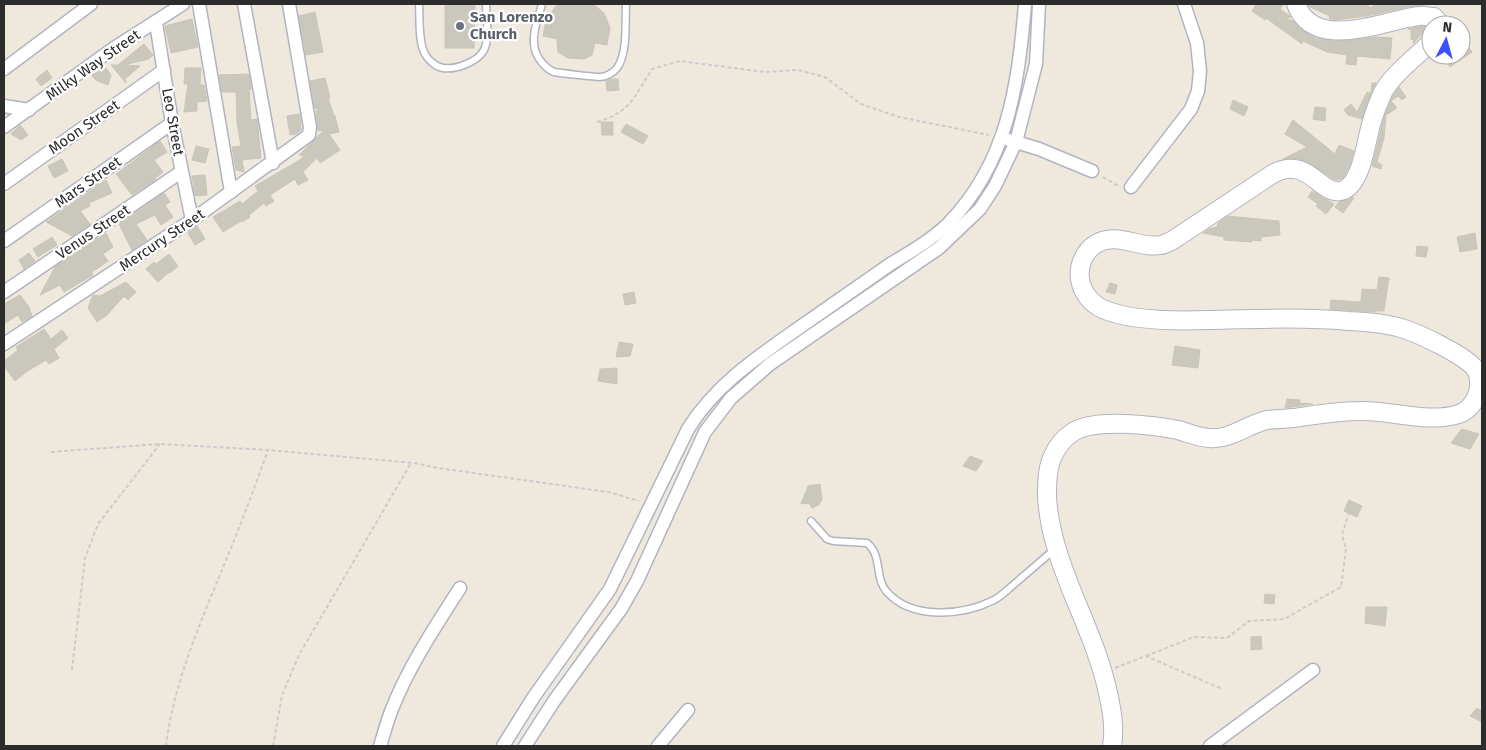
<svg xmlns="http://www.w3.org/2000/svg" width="1486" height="750" font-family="'Fira Sans',sans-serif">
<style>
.building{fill:#cac7bc;stroke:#cbc5b7}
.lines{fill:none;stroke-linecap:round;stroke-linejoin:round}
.service-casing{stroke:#b1b3c1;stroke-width:9}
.minor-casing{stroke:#b1b3c1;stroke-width:15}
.secondary-casing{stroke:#b1b3c1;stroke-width:20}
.path{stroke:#ccc;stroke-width:2;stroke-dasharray:4 2.5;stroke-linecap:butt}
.service{stroke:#fff;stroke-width:6}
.minor{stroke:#fff;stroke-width:12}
.secondary{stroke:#fff;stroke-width:18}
.worship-dot{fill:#6b7280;stroke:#fff;stroke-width:2}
.labels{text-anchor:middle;stroke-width:4.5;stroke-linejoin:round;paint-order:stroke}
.worship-label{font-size:15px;font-weight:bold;fill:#5b616d;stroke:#fff;text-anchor:start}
.street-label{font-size:15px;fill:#2c2c2c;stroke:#fff}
</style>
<rect width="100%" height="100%" fill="#efe9dd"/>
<!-- building -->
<g class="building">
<polygon points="445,4 475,4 474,48 445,48"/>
<polygon points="561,4 593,4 604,13 610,28 607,45 595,43 592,55 584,59 568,58 558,52 557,39 543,36 546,20 556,6"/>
<polygon points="1256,4 1283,4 1280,9 1291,17 1286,18 1295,22 1299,28 1316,38 1334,41 1353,40 1375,37 1392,38 1390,59 1357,56 1356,65 1346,64 1347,55 1327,52 1303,41 1302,44 1266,18 1265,20 1252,11"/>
<polygon points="1308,4 1368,4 1369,8 1378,4 1425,4 1425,5 1408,7 1367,16 1335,20 1329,18 1330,16 1310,7"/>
<polygon points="315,12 323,52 306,55 299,16"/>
<polygon points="192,19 198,47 171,53 165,26"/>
<polygon points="1422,26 1429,27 1431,32 1423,33 1413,44 1414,40 1411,39 1411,30 1408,29"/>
<polygon points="1461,37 1472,52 1450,67 1442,55 1461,55"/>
<polygon points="144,44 153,55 149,59 124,65 140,66 125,79 126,83 111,65 118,65"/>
<polygon points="106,68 111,75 108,85 97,81 91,75"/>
<polygon points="185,68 201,68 200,85 204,85 207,101 197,102 197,111 184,112 188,84 184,84"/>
<polygon points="47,70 52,78 41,86 36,79"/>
<polygon points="249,74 251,89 249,89 251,120 257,119 261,158 242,160 244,172 236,170 232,147 241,146 237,122 236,92 222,92 219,75"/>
<polygon points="325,78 330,98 328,98 334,116 335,116 339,132 329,134 340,150 320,163 317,158 303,172 308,180 298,185 295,179 270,195 274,201 266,206 264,203 249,215 250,217 242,222 241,221 223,232 213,217 240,201 242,204 258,191 255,186 303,158 302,155 299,155 324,130 318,131 316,111 319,111 315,108 310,81"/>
<polygon points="611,79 618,79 619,90 607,91 606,81"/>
<polygon points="1372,83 1376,83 1362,119 1348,115 1344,110 1351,104 1357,112 1367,92 1371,93"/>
<polygon points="1399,87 1406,97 1402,100 1398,96 1391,101 1397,108 1386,115 1384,138 1377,162 1382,165 1381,169 1372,166 1384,117 1392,97"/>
<polygon points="1233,100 1248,107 1244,116 1230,109"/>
<polygon points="1315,107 1326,108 1325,121 1313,119"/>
<polygon points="300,114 301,130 296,134 290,135 287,116"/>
<polygon points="1293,120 1335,154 1339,145 1354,151 1350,165 1343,178 1337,180 1333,179 1310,163 1299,159 1283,159 1307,147 1285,134"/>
<polygon points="601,122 613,122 613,135 602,135"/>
<polygon points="626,124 648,136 643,144 621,132"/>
<polygon points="20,125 28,135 21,140 11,134"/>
<polygon points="160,141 167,152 154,160 163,172 155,178 155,180 132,195 116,174"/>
<polygon points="196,146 209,149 205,163 192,160"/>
<polygon points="62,159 68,171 54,178 48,166"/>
<polygon points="205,175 207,195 195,196 192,176"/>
<polygon points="106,180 112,193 89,203 90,206 80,211 90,224 72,236 46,222"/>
<polygon points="1312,191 1334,204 1326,214 1316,206 1318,204 1308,197"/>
<polygon points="164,193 170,202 165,205 173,217 161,225 155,215 136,224 147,240 132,250 119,224"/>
<polygon points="1352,197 1354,198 1343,213 1335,207 1339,202"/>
<polygon points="1228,216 1279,221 1280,235 1261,237 1261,241 1252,240 1252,242 1224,240 1224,237 1203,233 1209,229 1217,227 1218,223"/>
<polygon points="197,226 205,239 195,245 188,233"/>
<polygon points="106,233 113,247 103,254 108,261 92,272 93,275 64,292 60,285 40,295 55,267"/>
<polygon points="1475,233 1477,249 1460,252 1457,237"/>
<polygon points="52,237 57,245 38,257 33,249"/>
<polygon points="1417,246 1428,247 1426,257 1416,256"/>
<polygon points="29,253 35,261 24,269 19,260"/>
<polygon points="169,254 178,266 170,273 169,272 158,282 146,269 154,262 156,264"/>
<polygon points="1379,277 1389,278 1384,311 1375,311 1375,312 1330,309 1331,300 1361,302 1362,289 1377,290"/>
<polygon points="126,282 136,292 128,300 124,296 106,316 97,322 88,308 93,295 100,296"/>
<polygon points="1110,283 1117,285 1115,294 1106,292"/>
<polygon points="634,292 636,303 625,305 623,294"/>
<polygon points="20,295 29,307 32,316 22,322 18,315 4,324 4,304"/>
<polygon points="44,329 51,339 62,330 68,338 54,349 59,358 49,364 46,360 26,372 15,381 4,366 4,361 18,350 16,347"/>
<polygon points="619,342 633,344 630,356 616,357"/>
<polygon points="1175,346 1200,350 1198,368 1172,365"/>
<polygon points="617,368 617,384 598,381 600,369"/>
<polygon points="1287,399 1300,400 1299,403 1313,404 1285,408"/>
<polygon points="1462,429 1479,434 1470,449 1451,443"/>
<polygon points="970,456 983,461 976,471 963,466"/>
<polygon points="820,484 822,499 819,505 812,508 809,503 801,504 808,486"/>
<polygon points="1349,500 1362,506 1357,517 1344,511"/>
<polygon points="1265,594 1275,595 1274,604 1264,603"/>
<polygon points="1366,607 1387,607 1385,626 1365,623"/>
<polygon points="1261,636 1262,649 1251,650 1251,637"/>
<polygon points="1477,708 1482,711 1482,722 1470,716"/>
</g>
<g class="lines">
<defs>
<g id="service">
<path d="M419,4C420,17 418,42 425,54C428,60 436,67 443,68C455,70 478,62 484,50C490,37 486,18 486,4"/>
<path d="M542,4C538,19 530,37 536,53C539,60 546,69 554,72C559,73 594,77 600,77C606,77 613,73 617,68C628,53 625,22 626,4"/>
<path d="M811,521L827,539L833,541L867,543C883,556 874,578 887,592C912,620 962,616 994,600C1000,597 1006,591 1012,586C1026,574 1041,561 1055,549"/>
</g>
<g id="minor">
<polyline points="199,4 231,192"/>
<polyline points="244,4 273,163"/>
<polyline points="156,23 172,123 192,220"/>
<polyline points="4,69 91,4"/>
<polyline points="4,106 29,110"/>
<polyline points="4,127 114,48 183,4"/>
<polyline points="1009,140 1039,149 1092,171"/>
<polyline points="4,184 164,70"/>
<polyline points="1131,187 1191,109 1198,91 1200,71 1197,43 1184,4"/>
<polyline points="4,241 172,123"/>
<polyline points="4,292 181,172"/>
<polyline points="4,344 192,220 309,135 310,127 289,4"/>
<path d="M380,746C384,734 387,721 392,709C409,666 435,627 460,588"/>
<path d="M503,746L533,698L610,589L688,429C714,387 753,360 793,332C826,309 859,286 892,263C912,251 931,240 948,224C1008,162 1018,86 1025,4"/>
<polyline points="525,746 554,701 621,609 637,581 705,432 731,398 770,364 939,248 980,209 995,186 1016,142 1036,64 1039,4"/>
<polyline points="658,746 688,710"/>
<polyline points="1210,746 1313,670"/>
</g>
<g id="secondary">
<path d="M1296,4C1314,53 1384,20 1419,16C1424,15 1429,17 1434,17L1441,25"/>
<path d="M1112,746C1115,728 1112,711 1108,693C1094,626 1051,566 1047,497C1047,484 1047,470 1052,458C1056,448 1064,438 1073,432C1095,418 1153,425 1178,430C1189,433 1199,438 1210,438C1230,440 1248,424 1267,420C1275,419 1285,419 1293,418C1315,415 1338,411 1360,411C1392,410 1427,424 1459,414C1471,410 1480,395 1479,383C1479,380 1478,373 1476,370C1467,356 1418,333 1401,328C1384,323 1367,322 1349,321C1302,317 1255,319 1209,320C1180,321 1129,321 1103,309C1091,304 1082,292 1080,279C1078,266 1084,251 1096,244C1117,231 1139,249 1161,245C1162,245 1172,241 1173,240L1271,175C1309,152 1321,200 1344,190C1363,181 1366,139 1372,121C1375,111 1379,101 1383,92C1394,73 1416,57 1431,42"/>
</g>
</defs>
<!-- service casing -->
<use href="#service" class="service-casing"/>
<!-- minor casing -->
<use href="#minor" class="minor-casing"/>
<!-- secondary casing -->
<use href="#secondary" class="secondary-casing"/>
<!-- path -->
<g class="path">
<path d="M597,122C631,112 634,97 652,69L680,61L765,72L798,70L825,77L861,104L899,117L989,135"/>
<polyline points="1103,177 1120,187"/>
<polyline points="51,452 160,444 268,450 414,463 438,468 608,492 639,501"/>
<polyline points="1146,656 1194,637 1227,638 1249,621 1284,619 1341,587 1346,549 1342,535 1349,513"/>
<polyline points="1115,668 1146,656 1222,689"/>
<polyline points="72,670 85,558 98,524 160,444"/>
<path d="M166,746C173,685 201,621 224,565C240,527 254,489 268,450"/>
<polyline points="273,746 282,695 299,655 411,463"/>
</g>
<!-- service -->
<use href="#service" class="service"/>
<!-- minor -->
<use href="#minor" class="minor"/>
<!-- secondary -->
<use href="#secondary" class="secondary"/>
</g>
<!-- markers -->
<circle class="worship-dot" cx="460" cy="26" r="5"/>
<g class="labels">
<!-- worship labels -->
<g class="worship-label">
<text x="470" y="22">San Lorenzo<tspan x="470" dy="17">Church</tspan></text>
</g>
<!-- street labels -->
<g class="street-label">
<text transform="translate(93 65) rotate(-35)" y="5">Milky Way Street</text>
<text transform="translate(173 122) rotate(80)" y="5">Leo Street</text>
<text transform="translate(84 127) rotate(-35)" y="5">Moon Street</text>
<text transform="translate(88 182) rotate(-35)" y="5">Mars Street</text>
<text transform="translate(93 232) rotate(-34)" y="5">Venus Street</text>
<text transform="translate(162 240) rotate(-34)" y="5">Mercury Street</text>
</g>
</g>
<!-- border -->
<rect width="1486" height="750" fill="none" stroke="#2c2c2c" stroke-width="10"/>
<!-- north arrow -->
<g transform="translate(1446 40) rotate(6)"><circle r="24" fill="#ffffff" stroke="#ababab"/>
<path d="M0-4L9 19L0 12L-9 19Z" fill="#3a51ff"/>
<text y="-8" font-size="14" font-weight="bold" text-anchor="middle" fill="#2c2c2c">N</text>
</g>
</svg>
